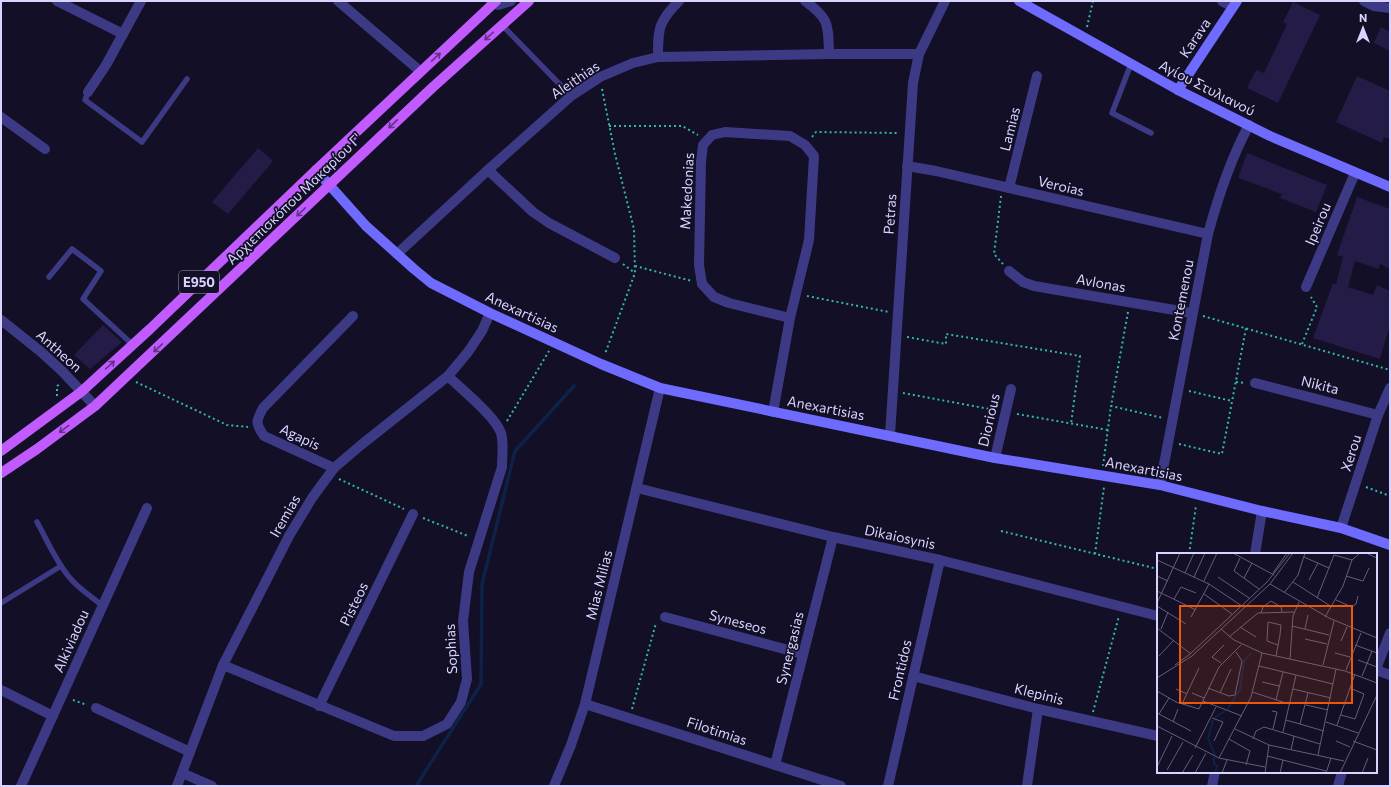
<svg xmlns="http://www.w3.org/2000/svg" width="1391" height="787" font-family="Commissioner,sans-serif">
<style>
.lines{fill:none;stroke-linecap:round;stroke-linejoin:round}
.stream{stroke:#0c2248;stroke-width:3.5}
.building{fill:#241b47}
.path{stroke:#2fb8b0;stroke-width:2;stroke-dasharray:2 3;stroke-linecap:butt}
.lane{stroke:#3d3a85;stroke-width:5.5}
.street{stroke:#3d3a85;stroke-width:10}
.secondary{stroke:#6f6bff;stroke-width:10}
.primary{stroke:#c25bff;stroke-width:10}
.oneway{stroke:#623188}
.labels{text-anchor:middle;stroke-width:3.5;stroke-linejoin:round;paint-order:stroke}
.shield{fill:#130f26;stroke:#9e99be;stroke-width:1}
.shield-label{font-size:13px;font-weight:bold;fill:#d9d4ff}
.street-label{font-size:14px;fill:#d9d4ff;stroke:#130f26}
.inset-river{fill:none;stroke:#0c2248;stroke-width:2}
.inset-road{fill:none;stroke:#625e7d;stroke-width:1}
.view{fill:#e8590c;fill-opacity:0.15;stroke:#e8590c;stroke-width:2}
.inset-edge{fill:none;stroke:#d9d4ff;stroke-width:2}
</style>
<rect width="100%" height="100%" fill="#130f26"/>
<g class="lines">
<!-- stream -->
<polyline class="stream" points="416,786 481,684 482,584 515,451 574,386"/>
</g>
<!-- building -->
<g class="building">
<polygon points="1293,2 1320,15 1278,103 1247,88 1256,70 1264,73 1287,24 1283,22"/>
<polygon points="1381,27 1390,32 1390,51 1374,43"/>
<polygon points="1357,76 1390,91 1390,139 1384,137 1382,143 1336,122"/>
<polygon points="258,148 273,161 228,214 212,202"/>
<polygon points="1247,153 1327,185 1316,212 1280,198 1282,194 1238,178"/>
<polygon points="1357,197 1390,209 1390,269 1380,264 1378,269 1355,261 1348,287 1373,295 1377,285 1390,291 1390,325 1380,359 1313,338 1333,283 1336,284 1343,257 1337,255"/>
<polygon points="103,325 122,342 90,369 74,355"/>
</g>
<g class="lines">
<!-- path -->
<g class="path">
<polyline points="1360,21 1364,13"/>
<polyline points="1087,27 1093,1"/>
<polyline points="602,89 615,154 634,229 635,273 605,354"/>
<polyline points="609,126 682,126 698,135"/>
<polyline points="812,137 816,132 899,133"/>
<polyline points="1001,196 994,254 1003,264"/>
<polyline points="623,264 635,273"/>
<polyline points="635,266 692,281"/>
<polyline points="807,296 889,312"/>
<polyline points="1128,312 1111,406 1163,418"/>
<polyline points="1203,316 1390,370"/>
<polyline points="907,337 946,344 946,334 1080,356 1071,424"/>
<polyline points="1302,344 1317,307 1311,297"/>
<polyline points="136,382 227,425 248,427"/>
<polyline points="1236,382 1245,383"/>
<polyline points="1189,391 1232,401"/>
<polyline points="903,393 995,410"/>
<polyline points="57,396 57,386 60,384"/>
<polyline points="1017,414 1108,430"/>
<polyline points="507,421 549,351"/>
<polyline points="1179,444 1222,454 1246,328"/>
<polyline points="1103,466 1111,406"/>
<polyline points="339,479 404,509"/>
<polyline points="1366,487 1390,496"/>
<polyline points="423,518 468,536"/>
<polyline points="1001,531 1158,569"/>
<polyline points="1095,554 1104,487"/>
<polyline points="1189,554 1196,506"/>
<polyline points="73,700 87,705"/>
<polyline points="632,709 656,623"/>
<polyline points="1093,712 1119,616"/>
</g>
<!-- lane -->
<g class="lane">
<polyline points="502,25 571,96"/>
<polyline points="1131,64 1112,113 1151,133"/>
<polyline points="88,92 85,100 142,142 187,79"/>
<polyline points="49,277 72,249 101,271 83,299 133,345"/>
<path d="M37,522C47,540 56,562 70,578C79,589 92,597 103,606"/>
<polyline points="1,603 61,566"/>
</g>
<!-- street -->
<g class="street">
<polyline points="57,1 123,34"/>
<polyline points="338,1 420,71"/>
<polyline points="491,1 498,5 511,1"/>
<path d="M805,1C830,19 828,25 829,54"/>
<polyline points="1222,1 1233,7"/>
<polyline points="1364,1 1374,6 1390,8"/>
<path d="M658,57C658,29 658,22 679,1"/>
<polyline points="88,92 106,65 141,1"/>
<polyline points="1,117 45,149"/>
<polyline points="907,166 936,171 1208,234"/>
<polyline points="488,170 533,212 549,223 615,258"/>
<polyline points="1009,188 1037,76"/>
<polyline points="397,254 488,170 571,96 600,77 633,63 658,57 829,54 919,54"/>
<polyline points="1009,271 1023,282 1034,286 1192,313"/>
<polyline points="1306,287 1355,173"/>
<polyline points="1,320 40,351 62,371 95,406"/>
<polyline points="1255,383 1378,415"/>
<polyline points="773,412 790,318 809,240 814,156 805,145 790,136 725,132 712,135 703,145 701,162 699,265 702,284 714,297 729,303 790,318"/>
<polyline points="890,435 913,83 919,54 945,1"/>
<polyline points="995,458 1011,389"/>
<path d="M334,468L264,436C255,423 256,421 263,408L353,316"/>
<path d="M1160,485L1208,234C1218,197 1230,160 1249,125"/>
<polyline points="637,488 833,537 940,560 1158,616"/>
<polyline points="1341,528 1378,415 1390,388"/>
<polyline points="1255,554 1262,511"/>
<polyline points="665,617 803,654"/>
<path d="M223,665L394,736H423L447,724L461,702L467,679L463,621L469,572L502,467C502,456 504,443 501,433C495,416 462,390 448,376"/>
<polyline points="1376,669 1390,633"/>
<polyline points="1376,670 1390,675"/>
<polyline points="913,676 1038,709 1158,736"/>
<polyline points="1,690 53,716"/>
<polyline points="585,704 841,786"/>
<polyline points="319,706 413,514"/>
<polyline points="96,708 190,752"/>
<polyline points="775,765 833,537"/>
<polyline points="182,773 212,786"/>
<polyline points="21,786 147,508"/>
<polyline points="177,786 223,665 289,536 312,498 334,468 361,445 448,376 468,352 482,331 490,313"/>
<polyline points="554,786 571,745 585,704 660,388"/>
<polyline points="888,786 940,560"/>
<polyline points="1027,786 1038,709"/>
<polyline points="1212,786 1215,772"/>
<polyline points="1338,786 1342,772"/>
</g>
<!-- secondary -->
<g class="secondary">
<polyline points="1019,1 1178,90 1270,136 1390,187"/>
<polyline points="1178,90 1237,1"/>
<polyline points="316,170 366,226 414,269 431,283 490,313 601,364 660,388 995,458 1160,485 1262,511 1341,528 1390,545"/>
</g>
<!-- primary -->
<g class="primary">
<polyline points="1,451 81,392 150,329 316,170 496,1"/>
<polyline points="1,473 37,449 95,406 433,87 529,1"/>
</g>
</g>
<!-- one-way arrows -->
<defs><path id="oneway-shaft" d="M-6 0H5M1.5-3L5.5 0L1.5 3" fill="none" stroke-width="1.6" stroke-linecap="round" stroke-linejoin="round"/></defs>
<g class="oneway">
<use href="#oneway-shaft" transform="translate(489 36) rotate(138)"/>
<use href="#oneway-shaft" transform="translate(436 57) rotate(-43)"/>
<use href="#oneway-shaft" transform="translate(393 124) rotate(137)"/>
<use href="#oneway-shaft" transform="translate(301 212) rotate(136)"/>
<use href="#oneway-shaft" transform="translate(158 348) rotate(137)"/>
<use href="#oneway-shaft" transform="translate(110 365) rotate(-42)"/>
<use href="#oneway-shaft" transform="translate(64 429) rotate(144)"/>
</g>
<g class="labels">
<!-- shield labels -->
<rect class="shield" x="179" y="271" width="40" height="22" rx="3"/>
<g class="shield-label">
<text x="199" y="287">E950</text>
</g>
<!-- street labels -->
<g class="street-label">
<text transform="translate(1195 38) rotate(-56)" y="5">Karava</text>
<text transform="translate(575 80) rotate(-34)" y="5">Aleithias</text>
<text transform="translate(1207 88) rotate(27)" y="5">Αγίου Στυλιανού</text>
<text transform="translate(1010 129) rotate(-76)" y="5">Lamias</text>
<text transform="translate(1061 186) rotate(13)" y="5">Veroias</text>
<text transform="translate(687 191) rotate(-87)" y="5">Makedonias</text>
<text transform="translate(294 199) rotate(-44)" y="5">Αρχιεπισκόπου Μακαρίου Γ'</text>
<text transform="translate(890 214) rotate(-86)" y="5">Petras</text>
<text transform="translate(1318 224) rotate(-67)" y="5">Ipeirou</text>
<text transform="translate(1101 283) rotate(10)" y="5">Avlonas</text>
<text transform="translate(1181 300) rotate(-79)" y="5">Kontemenou</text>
<text transform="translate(522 312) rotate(25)" y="5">Anexartisias</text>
<text transform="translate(59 351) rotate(42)" y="5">Antheon</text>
<text transform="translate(1320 385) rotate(14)" y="5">Nikita</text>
<text transform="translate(826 408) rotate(11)" y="5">Anexartisias</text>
<text transform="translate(989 420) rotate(-77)" y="5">Diorious</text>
<text transform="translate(300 437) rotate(25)" y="5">Agapis</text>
<text transform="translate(1351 453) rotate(-72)" y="5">Xerou</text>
<text transform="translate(1144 469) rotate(11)" y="5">Anexartisias</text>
<text transform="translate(285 516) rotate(-60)" y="5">Iremias</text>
<text transform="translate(900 537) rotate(12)" y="5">Dikaiosynis</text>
<text transform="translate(599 585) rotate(-76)" y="5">Mias Milias</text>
<text transform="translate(354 604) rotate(-64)" y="5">Pisteos</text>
<text transform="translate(738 622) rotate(15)" y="5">Syneseos</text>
<text transform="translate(71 641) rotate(-66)" y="5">Alkiviadou</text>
<text transform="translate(790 648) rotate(-76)" y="5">Synergasias</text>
<text transform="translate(451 649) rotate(-93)" y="5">Sophias</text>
<text transform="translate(900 670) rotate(-77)" y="5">Frontidos</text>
<text transform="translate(1039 694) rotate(14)" y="5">Klepinis</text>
<text transform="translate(717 731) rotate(18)" y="5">Filotimias</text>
</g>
</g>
<!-- overview -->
<g transform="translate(1157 553)">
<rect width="220" height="220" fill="#130f26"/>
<path class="inset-river" d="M70,157L83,137L87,108L94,100M57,165L68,158M56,167L51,185L58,202M57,204V210L60,213L58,220"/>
<path class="inset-road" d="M76,0L117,22M209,0L220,5M147,4L172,15M83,5L77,18L102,36M0,7L52,31L85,53M28,20L37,0M116,20L130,0M0,23L11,28M189,23L206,28L212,15M37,24L48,0M61,24L92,45M87,25L95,10M152,27L161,10M47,28L60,0M136,29L175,54M113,31L172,65L220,85M0,38L39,57M127,40L141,22L148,0M47,41L75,61M160,45L177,2L195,7M17,46L24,34L39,40M179,47L195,54L199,51L201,43M0,50L23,0M0,53L29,71M104,60L106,54L114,48L124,54L125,59M34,64L52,31M168,64L186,33L195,7L203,0M135,73L172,82M83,74L99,84M0,75L34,101M4,76L11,59M64,76L77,87L105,100L188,118L220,130M148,76L151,62M72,84L101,60L137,59M148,86L170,91M184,88L190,74M198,92L220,100M178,100L193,104M2,103L17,87M119,103L123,82L124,72L111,69L110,88L121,92M133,106L136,63L142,49M201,107L220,114M64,110L55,104L67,92M18,112L33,101L110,29L133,0M166,112L177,68M102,113L176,131M189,117L204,80M205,123L215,98M0,125L35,103L113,31L136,0M105,129L122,133M51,135L72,143L78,142L85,108L79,99M19,136L30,141M136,136L174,145M0,138L19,149L42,156L62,114L84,92M95,139L132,151M35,140L47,145M63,140L74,116M119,147L126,119M46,148L85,163M25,151L42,115M149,152L171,157M115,158L120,159L116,176M0,160L34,178M2,161L12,145M184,162L198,166L207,141L193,135M55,165L66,169L57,188M129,167L167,178M16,169L21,156M169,169L201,180M143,171L151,140M180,172L198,121M0,173L62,205L108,214M78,176L112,192L187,208M126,179L139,122M72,186L93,198L89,212M96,186L99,178L107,174L163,191M179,188L193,194M196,188L220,197M38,195L59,154M134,197L137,183M161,202L179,116M110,203L169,218M62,205L94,144L105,100M0,214L15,183M10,217L26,189M25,220L36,202M38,220L49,200M65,220L70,207M108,220L112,192M123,220L126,207M169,220L174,205M183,220L220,142M205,220L211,205"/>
<path class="view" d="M23,53H195V150H23Z"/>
<rect width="220" height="220" class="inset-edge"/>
</g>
<!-- border -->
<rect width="1391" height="787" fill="none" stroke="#d9d4ff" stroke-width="4"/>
<!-- north arrow -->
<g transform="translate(1363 28)" stroke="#130f26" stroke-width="3" paint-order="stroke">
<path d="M0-3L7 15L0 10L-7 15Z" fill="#d9d4ff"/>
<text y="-6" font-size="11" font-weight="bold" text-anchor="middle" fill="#d9d4ff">N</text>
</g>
</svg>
